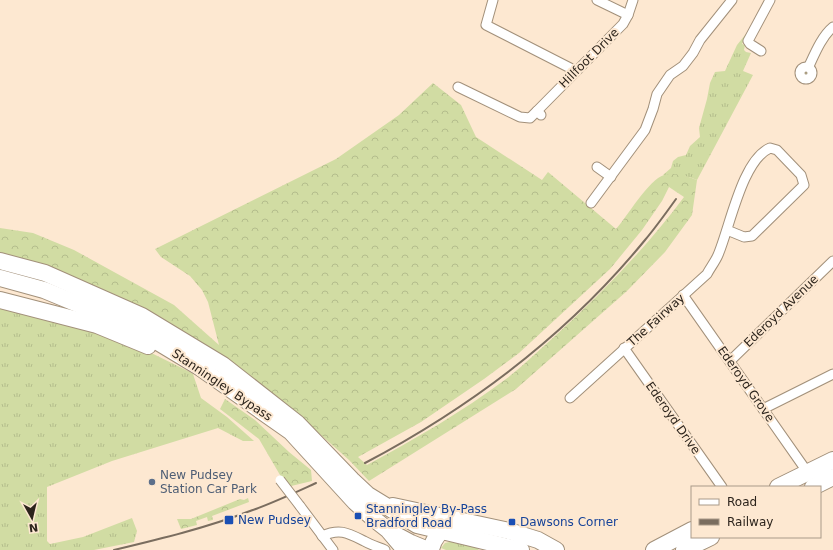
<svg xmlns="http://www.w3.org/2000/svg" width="833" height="550" font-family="'DejaVu Sans',sans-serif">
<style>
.grass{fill:url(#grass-tufts)}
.forest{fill:url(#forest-crowns);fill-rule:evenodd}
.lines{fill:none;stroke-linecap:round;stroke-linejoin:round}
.street-casing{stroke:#a2907a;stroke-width:11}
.highway-casing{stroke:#a2907a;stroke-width:18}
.street{stroke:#fff;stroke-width:9}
.highway{stroke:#fff;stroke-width:16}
.rail{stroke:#7a6d5f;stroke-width:2}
.street-bridge-casing{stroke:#a2907a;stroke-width:11;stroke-linecap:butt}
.street-bridge{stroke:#fff;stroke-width:9}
.service-dot{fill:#5c6f8a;stroke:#fde8d1;stroke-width:1.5}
.transit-dot{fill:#1a4fb4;stroke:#fde8d1;stroke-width:1.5}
.labels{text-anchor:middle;stroke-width:4;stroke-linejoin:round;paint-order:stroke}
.street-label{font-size:12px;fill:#2c241c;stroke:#fde8d1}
.service-label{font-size:12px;fill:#4e5e75;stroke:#fde8d1;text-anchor:start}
.transit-label{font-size:12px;fill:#164399;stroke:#fde8d1;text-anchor:start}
</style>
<defs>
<pattern id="grass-tufts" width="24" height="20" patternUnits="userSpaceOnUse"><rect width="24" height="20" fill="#d1dca3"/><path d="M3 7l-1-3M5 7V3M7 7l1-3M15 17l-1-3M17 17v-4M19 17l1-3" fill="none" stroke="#b4bd8c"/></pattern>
<pattern id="forest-crowns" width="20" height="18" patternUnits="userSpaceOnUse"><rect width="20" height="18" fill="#d1dca3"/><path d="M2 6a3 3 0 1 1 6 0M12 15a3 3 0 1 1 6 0" fill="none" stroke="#b4bd8c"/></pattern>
</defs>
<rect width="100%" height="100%" fill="#fde8d1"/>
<!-- grass -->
<g class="grass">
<polygon points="765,0 767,0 742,44 745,45 744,50 746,52 751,53 743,71 753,75 697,180 689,177 663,175 671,168 673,161 678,157 686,155 690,146 700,137 699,128 707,99 710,83 715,72 725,71 737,45 749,30"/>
<circle cx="806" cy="73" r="6"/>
<polygon points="0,308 80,327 133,344 190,372 193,374 201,398 227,417 254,441 243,441 218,428 112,461 47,487 47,541 50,544 83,537 132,518 137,531 134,542 94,550 0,550"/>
<polygon points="454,541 474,545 479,550 446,550 441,548 445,543"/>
</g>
<!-- forest -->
<g class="forest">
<path d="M433,83L461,105L476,137L542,180L548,172L616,229C627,217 649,179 664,175C675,172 687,176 697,180L692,215L665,252L627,291L516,389L369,481L349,460L303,419L219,353L217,357L47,267L0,253V228L33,233L74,250L174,305L219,345L208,302L202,290L190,276L161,257L155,249L336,159L399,115ZM669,187L684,197C646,248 601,294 554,337C538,351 523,366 506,379C462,412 415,439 367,465L358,457L421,422L484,379L519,353L610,269L642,230L662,201Z"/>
<polygon points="225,399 255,420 289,452 311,470 312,481 287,487 259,439 220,409"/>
<polygon points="248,498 249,502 212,516 213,520 208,521 207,517 196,521 197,525 181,529 177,519 191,519 240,499 244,500"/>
</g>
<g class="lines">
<defs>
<g id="street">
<polyline points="493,0 486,25 576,71"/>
<polyline points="597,0 628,15"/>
<polyline points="761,51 750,44 748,41 770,0"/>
<path d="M809,66C815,53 822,36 833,27"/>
<circle cx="806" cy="73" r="6"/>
<polyline points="458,87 520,117 530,118 537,111 541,115"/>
<polyline points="537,111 623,24 628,15 633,0"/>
<polyline points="597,167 611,177"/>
<polyline points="591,203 645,130 653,109 657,94 670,75 683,66 693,53 700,40 732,0"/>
<polyline points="683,295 808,473"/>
<polyline points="624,348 722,487"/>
<polyline points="730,361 833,261"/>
<path d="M570,398L707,274C710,268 715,262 718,255C730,227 742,160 770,148L777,150L801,175L804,185L752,236L744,237L727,230"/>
<polyline points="763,409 833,374"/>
<polyline points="300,506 333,550"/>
<path d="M322,536C340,528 348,533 364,541C371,545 378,547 385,550"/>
</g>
<g id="highway">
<polyline points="0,261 45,273 142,316 223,365 297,423 352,480 368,495 417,525 521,550"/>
<polyline points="0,278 44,290 131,326 199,367 291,432 355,502 374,519 388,530 405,550"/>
<polyline points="0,300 97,325 148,346"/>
<polyline points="778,487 833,460"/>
<polyline points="813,487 833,477"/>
<polyline points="393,506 509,531 538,540 556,550"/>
<polyline points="396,535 411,543 428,550"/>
<path d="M431,550C433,539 440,531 449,526"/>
<polyline points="654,550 692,530"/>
<polyline points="684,550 711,537"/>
</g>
</defs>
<!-- street casing -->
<use href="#street" class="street-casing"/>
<!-- highway casing -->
<use href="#highway" class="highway-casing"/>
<!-- street -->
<use href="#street" class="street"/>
<!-- highway -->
<use href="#highway" class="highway"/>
<!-- rail -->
<g class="rail">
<path d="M365,463C471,407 569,333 645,240C656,227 666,213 676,199"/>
<path d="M114,550C160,539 206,528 250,511C273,503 294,493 316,483"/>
</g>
<defs>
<polyline id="street-bridge" points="280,480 300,506"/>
</defs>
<!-- street-bridge casing -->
<use href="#street-bridge" class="street-bridge-casing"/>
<!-- street-bridge -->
<use href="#street-bridge" class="street-bridge"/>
</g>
<!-- markers -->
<circle class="service-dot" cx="152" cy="482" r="4"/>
<g class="transit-dot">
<rect x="354" y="512" width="8" height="8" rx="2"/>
<rect x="224" y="515" width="10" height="10" rx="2"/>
<rect x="508" y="518" width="8" height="8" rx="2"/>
</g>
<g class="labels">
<!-- street labels -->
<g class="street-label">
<text transform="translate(589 58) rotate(-45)" y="4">Hillfoot Drive</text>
<text transform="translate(781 311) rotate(-44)" y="4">Ederoyd Avenue</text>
<text transform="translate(656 320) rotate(-42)" y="4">The Fairway</text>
<text transform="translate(746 384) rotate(55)" y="4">Ederoyd Grove</text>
<text transform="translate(222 385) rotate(34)" y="4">Stanningley Bypass</text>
<text transform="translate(673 418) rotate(55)" y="4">Ederoyd Drive</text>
</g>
<!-- service labels -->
<g class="service-label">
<text x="160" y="479">New Pudsey<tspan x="160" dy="14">Station Car Park</tspan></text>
</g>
<!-- transit labels -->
<g class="transit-label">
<text x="366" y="513">Stanningley By-Pass<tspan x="366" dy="14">Bradford Road</tspan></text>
<text x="238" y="524">New Pudsey</text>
<text x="520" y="526">Dawsons Corner</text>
</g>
</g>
<!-- legend -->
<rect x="691" y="486" width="130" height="52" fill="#fde8d1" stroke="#a99a89"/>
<rect x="699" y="499" width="20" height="6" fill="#ffffff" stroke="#a99a89"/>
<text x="727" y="506" font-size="12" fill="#2c241c">Road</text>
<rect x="699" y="519" width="20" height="6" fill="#7a6d5f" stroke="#a99a89"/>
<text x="727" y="526" font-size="12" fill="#2c241c">Railway</text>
<!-- north arrow -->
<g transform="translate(32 518) rotate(172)" stroke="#fde8d1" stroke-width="3" paint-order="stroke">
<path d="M0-3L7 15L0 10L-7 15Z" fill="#2c241c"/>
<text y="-6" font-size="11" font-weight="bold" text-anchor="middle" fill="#2c241c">N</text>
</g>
</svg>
